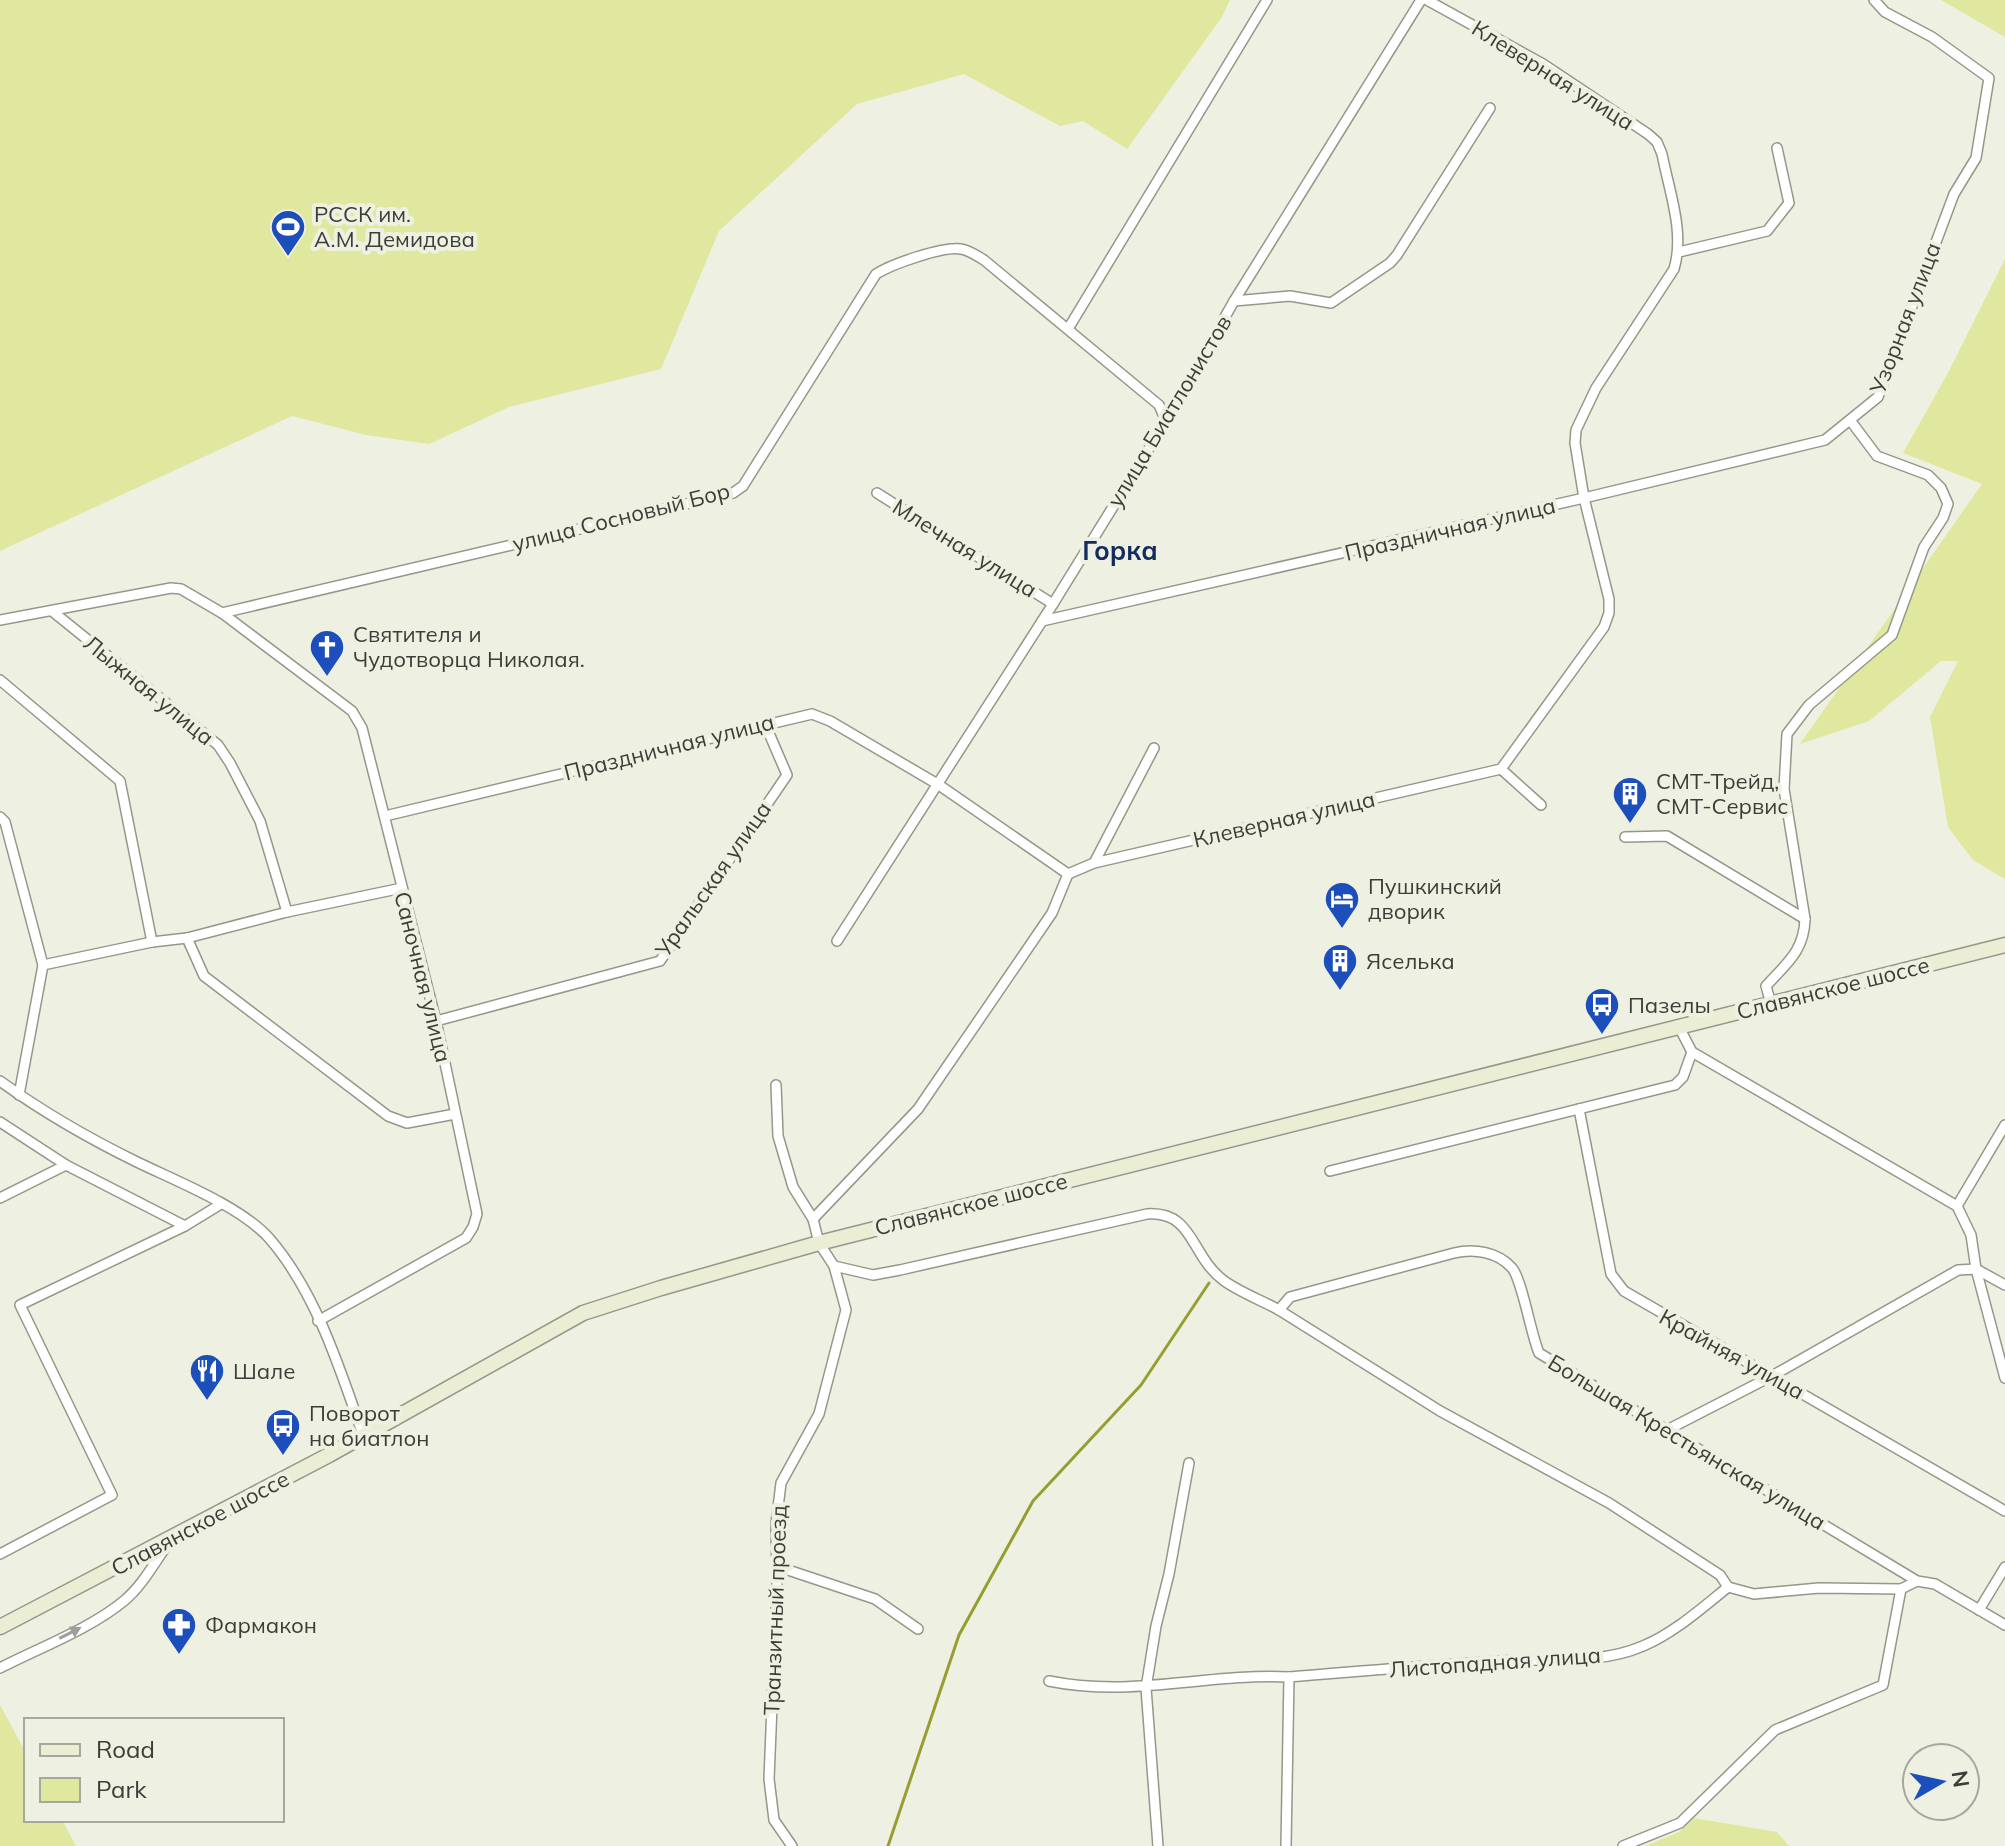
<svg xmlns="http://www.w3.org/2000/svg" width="2005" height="1846" font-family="Mulish,sans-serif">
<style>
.green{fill:#e0e89f}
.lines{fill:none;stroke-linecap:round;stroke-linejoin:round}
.stream{stroke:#979e31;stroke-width:3}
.street-casing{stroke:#959789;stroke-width:12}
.secondary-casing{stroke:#959789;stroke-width:17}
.street{stroke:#fff;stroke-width:9}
.secondary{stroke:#ebedd4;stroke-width:14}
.oneway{fill:#9e9e9b}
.labels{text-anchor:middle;stroke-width:8;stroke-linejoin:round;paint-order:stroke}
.street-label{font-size:22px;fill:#3c3d37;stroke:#eef0e1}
.poi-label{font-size:22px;fill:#3c3d37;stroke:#eef0e1;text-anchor:start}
.quarter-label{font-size:26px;font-weight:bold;fill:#122c61;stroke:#eef0e1}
</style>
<rect width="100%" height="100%" fill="#eef0e1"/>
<!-- green -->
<g class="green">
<polygon points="0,0 1230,0 1222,17 1127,149 1083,121 1060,126 964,74 857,104 719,231 661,369 509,407 429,444 366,435 292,416 0,551"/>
<polygon points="1941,0 2005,0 2005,37"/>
<polygon points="2005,259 2005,879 1973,860 1948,827 1930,717 1958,661 1941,661 1869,721 1800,744 1982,484 1903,453 1948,373"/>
<polygon points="0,1705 26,1753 26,1820 62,1820 76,1846 0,1846"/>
<polygon points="1694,1818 1777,1832 1789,1846 1645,1846 1679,1832"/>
</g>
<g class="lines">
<!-- stream -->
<polyline class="stream" points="888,1846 959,1635 1033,1501 1141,1385 1209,1283"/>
<defs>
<g id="street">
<polyline points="1679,252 1767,231 1789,203 1777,148"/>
<polyline points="1234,301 1290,296 1331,303 1390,263 1397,255 1490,108"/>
<polyline points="1068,329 1267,0"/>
<polyline points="877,493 1053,604"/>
<polyline points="52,611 218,745 230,763 260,821 287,912"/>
<polyline points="222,613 352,711 362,728 436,1021 477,1214 473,1227 466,1238 318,1321"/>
<path d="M0,620L171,588L181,589L222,613L733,493L743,486L876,274C892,264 943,246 961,249C969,250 977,256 984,260L1159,405L1166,421"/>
<polyline points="1042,621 1584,498 1825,440 1878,397 1954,194 1976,158 1989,78 1932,37 1885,12 1874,0"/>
<polyline points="0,680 120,781 152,942"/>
<polyline points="1501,769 1541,805"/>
<polyline points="385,816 812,714 830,721 939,785 1068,874"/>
<polyline points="0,817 5,822 43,965"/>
<polyline points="1625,837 1667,836 1805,919"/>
<polyline points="1094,863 1154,748"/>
<path d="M1068,874L1094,863L1501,769L1604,627L1609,613V599L1584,498L1575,443L1576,430L1596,388L1674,269C1685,232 1669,191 1662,154L1657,142L1648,134L1543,64L1427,0"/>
<polyline points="187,938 204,976 388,1116 407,1123 455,1114"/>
<polyline points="837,941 1053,604 1166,421 1234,301 1421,0"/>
<path d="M1771,1004L1766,986C1787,963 1804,951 1805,919L1784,789L1787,734L1809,705L1892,635L1924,547L1943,518L1948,504L1941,488L1928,475L1877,456L1850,420"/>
<polyline points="436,1021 660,961 787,775 765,724"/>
<polyline points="1679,1027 1692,1052 1957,1206 1971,1235 1976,1269 2005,1285"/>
<path d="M0,1081C43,1112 90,1139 137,1162C176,1181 240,1206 269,1238C316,1292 340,1369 363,1435"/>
<polyline points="776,1085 778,1136 793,1187 813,1219 819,1243 834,1266 846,1310 819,1414 781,1483 776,1524 777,1583 769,1779 774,1820 792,1846"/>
<polyline points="19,1095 43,965 152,942 187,938 287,912 402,888"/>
<polyline points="1579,1109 1611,1274 1624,1291 2005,1511"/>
<polyline points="0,1122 66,1165 185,1226"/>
<polyline points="1330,1171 1675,1085 1683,1077 1692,1052"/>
<polyline points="0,1198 66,1165"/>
<polyline points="1957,1206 2005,1125"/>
<polyline points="813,1219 918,1109 1052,913 1068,874"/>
<path d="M834,1266L873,1275L900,1270L1147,1214C1194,1211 1190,1255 1223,1280C1239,1292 1261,1300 1279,1310L1290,1297L1454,1253C1474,1248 1498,1252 1512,1268C1522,1279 1531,1335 1539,1353L1917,1581L1935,1584L2005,1625"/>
<polyline points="1279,1310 1440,1411 1609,1503 1720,1575 1728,1587"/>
<polyline points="1669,1429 1772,1376 1958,1270 1976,1269 2005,1378"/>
<polyline points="0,1554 112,1495 20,1305 185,1226 221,1204"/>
<polyline points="776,1566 875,1599 918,1629"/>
<polyline points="1979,1610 2005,1567"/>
<path d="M0,1668C39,1648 92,1628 125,1600C143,1585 156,1560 170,1541"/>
<path d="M1049,1681C1133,1698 1207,1673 1289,1677C1361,1671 1432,1665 1503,1661C1550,1658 1599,1665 1643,1646C1674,1633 1702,1608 1728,1587L1754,1594L1819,1588L1901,1589L1917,1581"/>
<polyline points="1158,1846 1146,1688 1156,1626 1169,1574 1189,1463"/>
<polyline points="1286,1846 1289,1677"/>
<polyline points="1623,1846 1680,1823 1775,1730 1883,1685 1901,1589"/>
</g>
<polyline id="secondary" points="0,1627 329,1455 583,1313 661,1288 819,1243 2005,945"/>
</defs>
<!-- street casing -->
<use href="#street" class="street-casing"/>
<!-- secondary casing -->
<use href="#secondary" class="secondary-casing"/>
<!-- street -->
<use href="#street" class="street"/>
<!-- secondary -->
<use href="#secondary" class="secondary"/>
</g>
<!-- one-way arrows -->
<defs><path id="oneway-solid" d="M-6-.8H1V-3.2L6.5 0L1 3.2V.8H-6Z" transform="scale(2)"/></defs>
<use class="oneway" href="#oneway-solid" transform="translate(70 1633) rotate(-27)"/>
<!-- icons -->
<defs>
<symbol id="stadium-pin" viewBox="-11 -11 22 30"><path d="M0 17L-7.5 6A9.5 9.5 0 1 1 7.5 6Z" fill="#1c4fbc" stroke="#eef0e1"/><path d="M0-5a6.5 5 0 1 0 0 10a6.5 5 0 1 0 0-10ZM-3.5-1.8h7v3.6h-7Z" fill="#fff"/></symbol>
<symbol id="church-pin" viewBox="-11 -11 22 30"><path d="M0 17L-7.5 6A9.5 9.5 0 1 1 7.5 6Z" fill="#1c4fbc" stroke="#eef0e1"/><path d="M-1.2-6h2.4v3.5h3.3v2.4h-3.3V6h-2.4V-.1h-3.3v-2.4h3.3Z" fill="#fff"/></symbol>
<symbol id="building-pin" viewBox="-11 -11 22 30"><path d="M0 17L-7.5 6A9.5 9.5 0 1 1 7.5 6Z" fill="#1c4fbc" stroke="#eef0e1"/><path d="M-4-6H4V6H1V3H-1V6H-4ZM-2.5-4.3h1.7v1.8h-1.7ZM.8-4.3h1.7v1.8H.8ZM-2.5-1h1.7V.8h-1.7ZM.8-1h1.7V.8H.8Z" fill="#fff"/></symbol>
<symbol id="hotel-pin" viewBox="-11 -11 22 30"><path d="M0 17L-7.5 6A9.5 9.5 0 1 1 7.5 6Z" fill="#1c4fbc" stroke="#eef0e1"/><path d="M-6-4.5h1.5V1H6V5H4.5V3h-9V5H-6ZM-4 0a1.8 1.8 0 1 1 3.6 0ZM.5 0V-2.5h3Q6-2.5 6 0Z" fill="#fff"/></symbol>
<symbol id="bus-pin" viewBox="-11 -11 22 30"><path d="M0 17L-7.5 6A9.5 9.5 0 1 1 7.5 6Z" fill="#1c4fbc" stroke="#eef0e1"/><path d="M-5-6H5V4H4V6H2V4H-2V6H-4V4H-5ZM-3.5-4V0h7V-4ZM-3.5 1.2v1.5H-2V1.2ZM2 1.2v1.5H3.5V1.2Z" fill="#fff"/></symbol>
<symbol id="restaurant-pin" viewBox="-11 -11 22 30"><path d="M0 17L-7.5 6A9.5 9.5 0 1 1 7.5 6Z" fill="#1c4fbc" stroke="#eef0e1"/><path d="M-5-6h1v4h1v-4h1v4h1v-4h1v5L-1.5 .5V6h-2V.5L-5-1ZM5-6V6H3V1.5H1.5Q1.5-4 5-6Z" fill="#fff"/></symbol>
<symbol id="pharmacy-pin" viewBox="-11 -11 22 30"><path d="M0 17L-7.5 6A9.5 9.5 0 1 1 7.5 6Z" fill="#1c4fbc" stroke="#eef0e1"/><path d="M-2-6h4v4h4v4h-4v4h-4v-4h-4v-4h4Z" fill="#fff"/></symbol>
</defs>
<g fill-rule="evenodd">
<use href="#stadium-pin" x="268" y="207" width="40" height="54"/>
<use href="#church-pin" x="307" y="627" width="40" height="54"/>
<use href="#building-pin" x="1610" y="774" width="40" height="54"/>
<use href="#hotel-pin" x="1322" y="879" width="40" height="54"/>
<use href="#building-pin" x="1320" y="941" width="40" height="54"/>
<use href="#bus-pin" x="1582" y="985" width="40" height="54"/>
<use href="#restaurant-pin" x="187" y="1351" width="40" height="54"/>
<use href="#bus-pin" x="263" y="1406" width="40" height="54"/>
<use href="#pharmacy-pin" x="159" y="1605" width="40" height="54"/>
</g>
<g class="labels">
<!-- street labels -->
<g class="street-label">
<text transform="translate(1553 75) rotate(32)" y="8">Клеверная улица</text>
<text transform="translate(1905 318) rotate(-69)" y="8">Узорная улица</text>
<text transform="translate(1169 411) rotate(-59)" y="8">улица Биатлонистов</text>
<text transform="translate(621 517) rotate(-14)" y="8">улица Сосновый Бор</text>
<text transform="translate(1450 529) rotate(-13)" y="8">Праздничная улица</text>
<text transform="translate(965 548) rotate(32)" y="8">Млечная улица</text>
<text transform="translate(149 690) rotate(39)" y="8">Лыжная улица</text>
<text transform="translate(669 747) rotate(-14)" y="8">Праздничная улица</text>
<text transform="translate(1284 819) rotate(-13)" y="8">Клеверная улица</text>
<text transform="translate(713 879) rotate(-55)" y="8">Уральская улица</text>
<text transform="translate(423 977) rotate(76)" y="8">Саночная улица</text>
<text transform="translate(1833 988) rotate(-14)" y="8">Славянское шоссе</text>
<text transform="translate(971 1204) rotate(-14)" y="8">Славянское шоссе</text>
<text transform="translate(1732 1354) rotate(29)" y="8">Крайняя улица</text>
<text transform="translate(1687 1442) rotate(31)" y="8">Большая Крестьянская улица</text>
<text transform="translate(200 1523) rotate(-28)" y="8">Славянское шоссе</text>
<text transform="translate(775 1610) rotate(-88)" y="8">Транзитный проезд</text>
<text transform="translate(1495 1662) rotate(-4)" y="8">Листопадная улица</text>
</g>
<!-- poi labels -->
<g class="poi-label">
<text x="314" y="222">РССК им.<tspan x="314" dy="25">А.М. Демидова</tspan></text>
<text x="353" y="642">Святителя и<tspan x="353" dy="25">Чудотворца Николая.</tspan></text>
<text x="1656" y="789">СМТ-Трейд,<tspan x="1656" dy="25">СМТ-Сервис</tspan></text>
<text x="1368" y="894">Пушкинский<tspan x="1368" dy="25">дворик</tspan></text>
<text x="1366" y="969">Яселька</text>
<text x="1628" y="1013">Пазелы</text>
<text x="233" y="1379">Шале</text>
<text x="309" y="1421">Поворот<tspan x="309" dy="25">на биатлон</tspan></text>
<text x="205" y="1633">Фармакон</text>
</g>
<!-- quarter labels -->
<g class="quarter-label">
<text x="1120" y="560">Горка</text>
</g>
</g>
<!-- legend -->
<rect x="24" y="1718" width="260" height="104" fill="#eef0e1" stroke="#a7a89d" stroke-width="2"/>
<rect x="40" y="1744" width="40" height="12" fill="#ebedd4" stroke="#a7a89d" stroke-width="2"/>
<text x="96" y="1758" font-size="24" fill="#3c3d37">Road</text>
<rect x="40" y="1778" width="40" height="24" fill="#e0e89f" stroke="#a7a89d" stroke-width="2"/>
<text x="96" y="1798" font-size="24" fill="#3c3d37">Park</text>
<!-- north arrow -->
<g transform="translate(1941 1782) rotate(81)"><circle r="38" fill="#eef0e1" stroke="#a7a89d" stroke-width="2"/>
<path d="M0-6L14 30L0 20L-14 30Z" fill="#1c4fbc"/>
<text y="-12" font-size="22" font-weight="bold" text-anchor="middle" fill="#3c3d37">N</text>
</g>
</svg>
